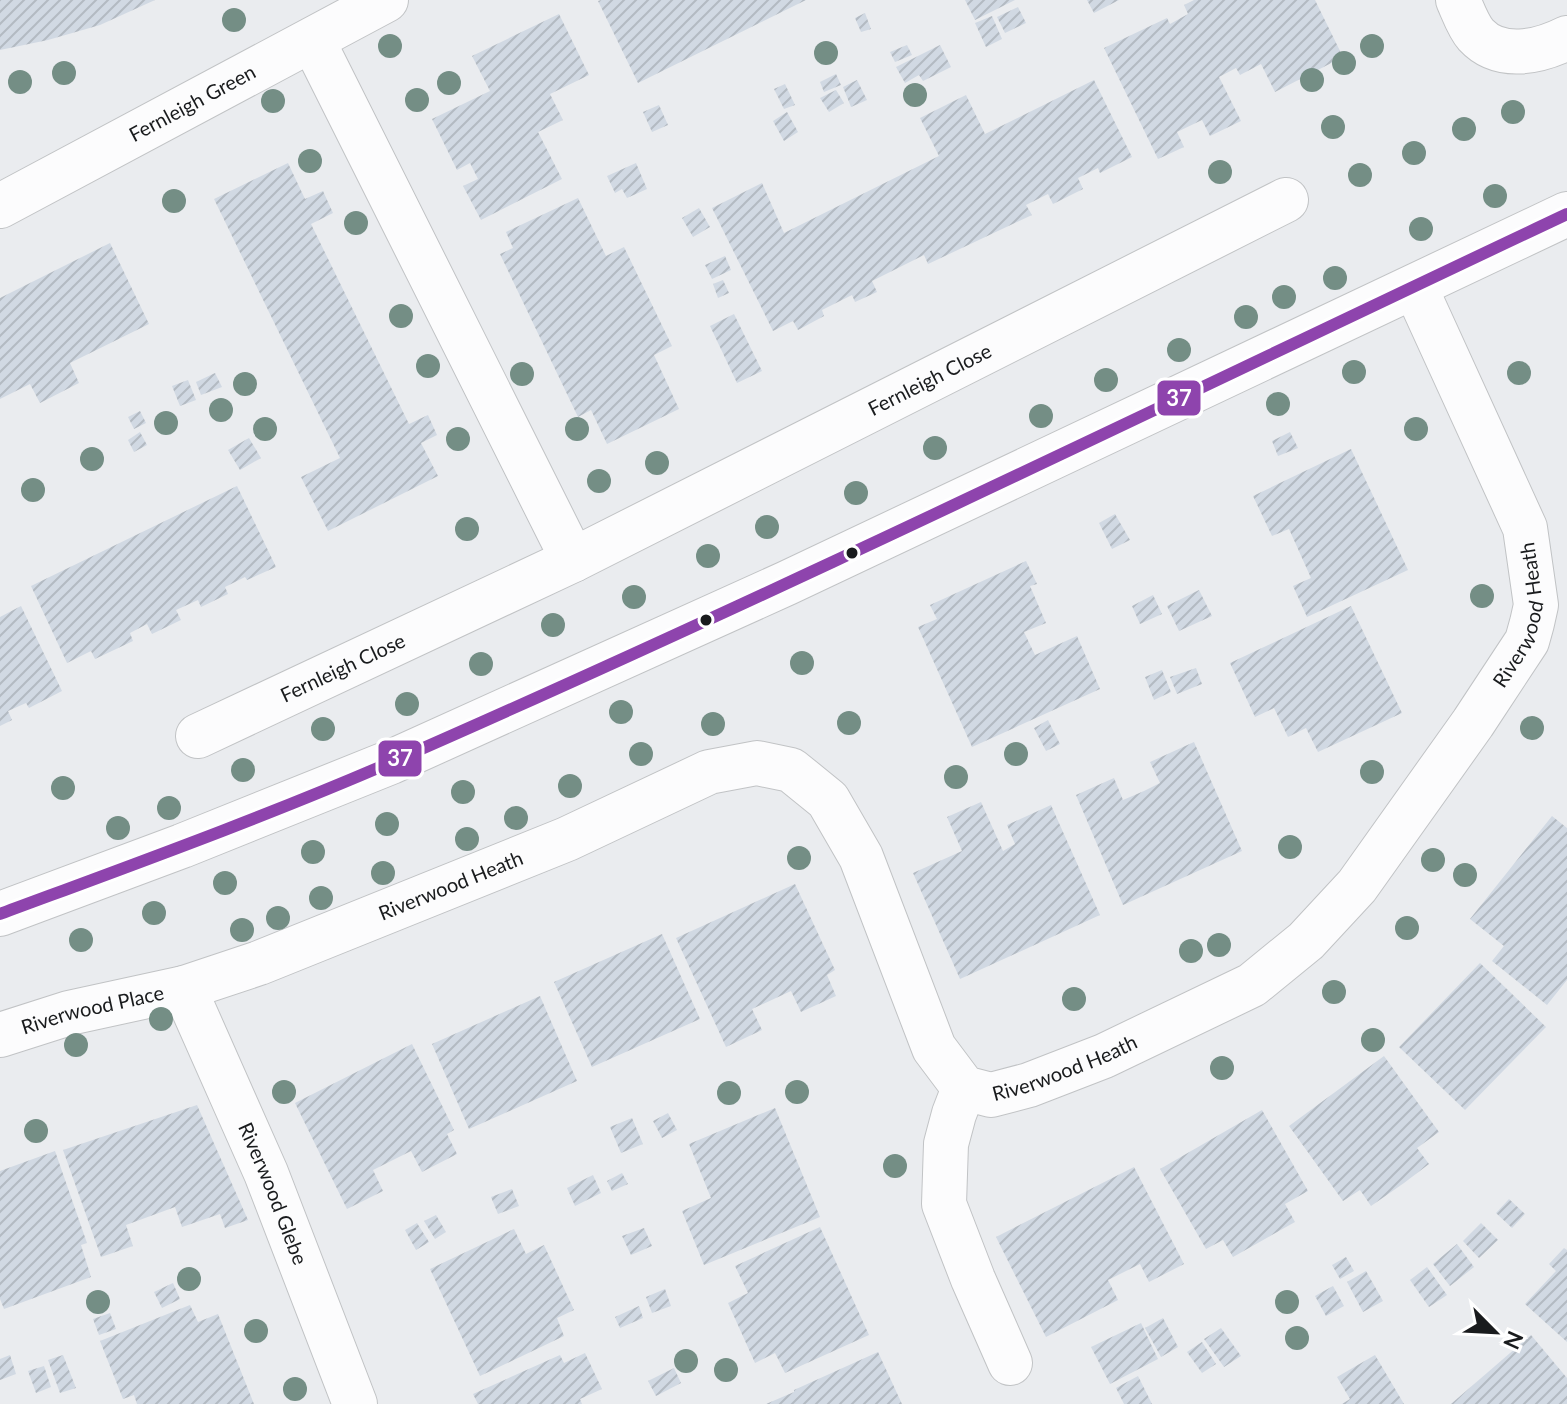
<svg xmlns="http://www.w3.org/2000/svg" width="1567" height="1404" font-family="Lato,sans-serif">
<style>
.building{fill:url(#building-hatch)}
.lines{fill:none;stroke-linecap:round;stroke-linejoin:round}
.minor-casing{stroke:#c1c3c5;stroke-width:46}
.tertiary-casing{stroke:#c1c3c5;stroke-width:46}
.minor{stroke:#fcfcfd;stroke-width:44}
.tertiary{stroke:#fcfcfd;stroke-width:44}
.bus-1-casing{stroke:#fff;stroke-width:18}
.bus-1{stroke:#8e44ad;stroke-width:12}
.tree{fill:#748e85}
.bus-dot{fill:#191b1d;stroke:#fff;stroke-width:3}
.labels{text-anchor:middle;stroke-width:6;stroke-linejoin:round;paint-order:stroke}
.street-label{font-size:20px;fill:#191b1d;stroke:#fff}
.line-badge{stroke:#fff;stroke-width:3}
.badge-label{font-size:22px;text-anchor:middle;font-weight:bold;fill:#fff}
</style>
<defs>
<pattern id="building-hatch" width="6" height="6" patternUnits="userSpaceOnUse" patternTransform="scale(2)"><rect width="6" height="6" fill="#d1d9e3"/><path d="M-1 1l2-2M0 6l6-6M5 7l2-2" fill="none" stroke="#b3bac2"/></pattern>
</defs>
<rect width="100%" height="100%" fill="#eaecef"/>
<!-- building -->
<g class="building">
<polygon points="0,0 155,0 100,25 48,40 0,50"/>
<polygon points="601,0 806,0 638,83 598,1"/>
<polygon points="965,0 1015,0 975,20"/>
<polygon points="1087,0 1119,0 1094,13"/>
<polygon points="1194,0 1315,0 1343,57 1275,92 1261,64 1240,75 1236,68 1219,77 1241,121 1210,136 1202,120 1177,132 1184,147 1158,159 1104,48 1167,18 1170,24 1188,14 1184,5"/>
<polygon points="1018,7 1026,23 1005,33 997,17"/>
<polygon points="865,13 871,29 861,32 855,18"/>
<polygon points="559,14 589,75 550,94 563,120 538,132 562,179 481,220 463,186 478,179 470,163 457,170 432,119 490,91 472,56"/>
<polygon points="992,16 1002,39 986,47 975,23"/>
<polygon points="907,45 912,55 895,62 890,52"/>
<polygon points="940,45 951,67 923,81 919,75 905,83 896,67"/>
<polygon points="836,74 841,85 824,92 820,82"/>
<polygon points="857,80 867,100 851,107 843,87"/>
<polygon points="1094,80 1132,157 1100,173 1098,168 1078,178 1083,189 1053,204 1048,194 1026,205 1032,215 928,264 924,255 872,281 877,292 855,302 852,295 822,310 824,316 798,330 793,321 773,331 712,208 762,183 784,233 939,156 920,118 966,95 985,134"/>
<polygon points="785,84 795,105 784,109 774,89"/>
<polygon points="836,90 844,103 829,112 820,98"/>
<polygon points="659,105 668,125 652,132 643,112"/>
<polygon points="787,112 798,132 784,141 773,121"/>
<polygon points="288,163 305,199 323,191 333,213 311,224 409,424 428,415 437,435 421,443 438,476 328,531 301,477 340,458 214,199"/>
<polygon points="636,163 647,189 627,198 622,189 615,193 607,176"/>
<polygon points="578,198 606,256 624,247 672,346 654,355 679,409 607,444 591,410 578,417 500,254 513,248 506,232"/>
<polygon points="699,208 710,227 693,237 682,218"/>
<polygon points="110,243 149,324 70,363 79,383 40,403 30,384 0,399 0,298"/>
<polygon points="725,256 731,270 712,279 705,265"/>
<polygon points="723,280 729,293 718,298 713,284"/>
<polygon points="734,314 762,371 737,383 710,326"/>
<polygon points="215,373 222,387 201,395 196,382"/>
<polygon points="188,380 196,400 180,406 172,386"/>
<polygon points="140,411 146,423 134,429 128,417"/>
<polygon points="140,432 147,445 134,452 128,440"/>
<polygon points="1290,432 1298,448 1278,456 1272,441"/>
<polygon points="249,438 261,458 240,470 228,450"/>
<polygon points="1351,449 1408,570 1307,617 1293,586 1311,578 1289,529 1272,536 1253,496"/>
<polygon points="237,486 276,567 247,580 245,577 225,587 228,594 201,607 198,600 176,610 181,620 152,634 147,624 130,633 133,641 95,659 91,651 67,663 31,586"/>
<polygon points="1115,514 1130,540 1112,549 1099,523"/>
<polygon points="1026,561 1037,584 1030,586 1046,623 1024,632 1035,655 1077,636 1100,689 972,747 918,627 937,619 930,605"/>
<polygon points="1199,590 1212,616 1179,631 1167,606"/>
<polygon points="1153,595 1162,614 1140,624 1132,606"/>
<polygon points="21,606 62,691 29,708 26,703 8,711 12,720 0,726 0,617"/>
<polygon points="1351,606 1402,713 1318,752 1306,728 1288,737 1274,708 1255,717 1230,663"/>
<polygon points="1196,668 1202,684 1177,694 1170,677"/>
<polygon points="1162,670 1171,692 1154,700 1145,677"/>
<polygon points="1048,720 1060,744 1046,751 1034,728"/>
<polygon points="1194,742 1242,851 1123,905 1076,795 1114,778 1123,800 1144,791 1160,783 1150,762"/>
<polygon points="981,802 1003,851 1015,844 1007,825 1051,805 1100,915 960,979 913,873 962,851 947,817"/>
<polygon points="1552,816 1567,828 1567,980 1547,1005 1492,961 1504,946 1470,919"/>
<polygon points="795,884 835,970 827,975 836,996 801,1012 791,991 752,1009 762,1030 726,1047 676,938"/>
<polygon points="662,934 700,1019 592,1067 554,982"/>
<polygon points="1480,963 1546,1027 1465,1110 1399,1047"/>
<polygon points="540,996 577,1081 469,1129 432,1044"/>
<polygon points="412,1044 454,1130 447,1134 457,1154 422,1172 411,1151 373,1170 383,1191 347,1209 295,1103"/>
<polygon points="1384,1056 1439,1132 1417,1148 1429,1164 1404,1183 1371,1206 1360,1190 1343,1201 1289,1126"/>
<polygon points="197,1105 248,1220 225,1228 220,1214 182,1227 175,1207 126,1225 133,1246 101,1257 63,1150"/>
<polygon points="775,1108 820,1217 704,1265 682,1211 711,1198 689,1144"/>
<polygon points="1262,1110 1308,1191 1285,1204 1295,1222 1233,1257 1223,1240 1206,1249 1160,1169"/>
<polygon points="668,1113 677,1130 662,1138 653,1121"/>
<polygon points="632,1118 643,1144 621,1153 610,1127"/>
<polygon points="55,1151 87,1243 81,1245 91,1277 4,1309 0,1299 0,1171"/>
<polygon points="1134,1167 1184,1264 1149,1282 1140,1264 1108,1280 1118,1300 1046,1337 996,1237"/>
<polygon points="622,1173 628,1184 612,1191 607,1181"/>
<polygon points="593,1175 601,1193 575,1206 567,1188"/>
<polygon points="512,1189 519,1206 498,1214 491,1197"/>
<polygon points="1509,1199 1525,1214 1512,1228 1496,1213"/>
<polygon points="436,1215 446,1232 435,1239 424,1221"/>
<polygon points="417,1223 429,1242 416,1250 405,1230"/>
<polygon points="1481,1223 1498,1240 1479,1258 1463,1241"/>
<polygon points="820,1227 869,1335 785,1373 775,1353 755,1363 728,1303 748,1293 735,1266"/>
<polygon points="644,1228 652,1246 631,1255 622,1236"/>
<polygon points="514,1229 526,1254 544,1245 574,1310 557,1318 564,1336 480,1376 430,1269"/>
<polygon points="1457,1244 1474,1267 1450,1286 1433,1264"/>
<polygon points="1564,1248 1567,1250 1567,1342 1525,1304 1556,1271 1549,1264"/>
<polygon points="1346,1257 1354,1271 1340,1279 1332,1265"/>
<polygon points="1427,1267 1447,1295 1429,1307 1410,1280"/>
<polygon points="1366,1271 1383,1301 1363,1312 1347,1282"/>
<polygon points="173,1283 180,1299 162,1308 154,1292"/>
<polygon points="1333,1286 1344,1306 1326,1316 1315,1296"/>
<polygon points="665,1289 671,1306 652,1313 646,1297"/>
<polygon points="190,1305 198,1322 218,1314 254,1404 137,1404 134,1395 123,1399 100,1341"/>
<polygon points="639,1306 643,1318 620,1328 615,1317"/>
<polygon points="110,1313 116,1329 99,1335 93,1319"/>
<polygon points="1163,1318 1178,1347 1161,1357 1145,1328"/>
<polygon points="1141,1323 1158,1359 1110,1384 1091,1347"/>
<polygon points="1221,1328 1241,1356 1224,1367 1204,1339"/>
<polygon points="1531,1335 1567,1378 1567,1404 1451,1404"/>
<polygon points="1202,1342 1216,1364 1202,1373 1187,1352"/>
<polygon points="878,1352 902,1404 766,1404 794,1392 794,1390"/>
<polygon points="585,1353 602,1389 580,1399 582,1404 478,1404 473,1394 560,1355 564,1363"/>
<polygon points="10,1355 16,1374 0,1380 0,1359"/>
<polygon points="63,1355 76,1388 60,1393 48,1360"/>
<polygon points="1375,1355 1404,1404 1342,1404 1350,1399 1337,1377"/>
<polygon points="44,1366 51,1387 36,1393 28,1371"/>
<polygon points="674,1368 681,1383 656,1396 648,1381"/>
<polygon points="1138,1376 1152,1404 1124,1404 1116,1388"/>
</g>
<g class="lines">
<defs>
<g id="minor">
<path d="M1458,0C1463,11 1468,26 1476,35C1500,61 1539,52 1567,38"/>
<polyline points="313,41 573,560"/>
<path id="s1" d="M0,206L386,0"/>
<path id="s2" d="M198,736L573,560L1286,200"/>
<path id="s3" d="M184,988L266,1173L355,1404"/>
<path id="s4" d="M0,1035L69,1013L184,988L259,963L567,839L709,772L757,763L791,770L828,800L861,857L934,1048L964,1088L991,1095L1029,1085L1104,1056L1252,985L1306,941L1357,886L1473,723L1527,641L1532,623L1536,605L1525,528L1415,287"/>
<polyline points="964,1088 954,1114 946,1144 944,1204 973,1279 1010,1363"/>
</g>
<polyline id="tertiary" points="0,914 182,846 391,762 787,583 1567,214"/>
</defs>
<!-- minor casing -->
<use href="#minor" class="minor-casing"/>
<!-- tertiary casing -->
<use href="#tertiary" class="tertiary-casing"/>
<!-- minor -->
<use href="#minor" class="minor"/>
<!-- tertiary -->
<use href="#tertiary" class="tertiary"/>
<defs>
<path id="bus-1" d="M0,914C132,865 265,817 394,761C789,588 1177,398 1567,214"/>
</defs>
<!-- bus-1 casing -->
<use href="#bus-1" class="bus-1-casing"/>
<!-- bus-1 -->
<use href="#bus-1" class="bus-1"/>
</g>
<!-- trees -->
<g class="tree">
<circle cx="234" cy="20" r="12"/>
<circle cx="390" cy="46" r="12"/>
<circle cx="1372" cy="46" r="12"/>
<circle cx="826" cy="53" r="12"/>
<circle cx="1344" cy="63" r="12"/>
<circle cx="64" cy="73" r="12"/>
<circle cx="1312" cy="80" r="12"/>
<circle cx="20" cy="82" r="12"/>
<circle cx="449" cy="83" r="12"/>
<circle cx="915" cy="95" r="12"/>
<circle cx="417" cy="100" r="12"/>
<circle cx="273" cy="101" r="12"/>
<circle cx="1513" cy="112" r="12"/>
<circle cx="1333" cy="127" r="12"/>
<circle cx="1464" cy="129" r="12"/>
<circle cx="1414" cy="153" r="12"/>
<circle cx="310" cy="161" r="12"/>
<circle cx="1220" cy="172" r="12"/>
<circle cx="1360" cy="175" r="12"/>
<circle cx="1495" cy="196" r="12"/>
<circle cx="174" cy="201" r="12"/>
<circle cx="356" cy="223" r="12"/>
<circle cx="1421" cy="229" r="12"/>
<circle cx="1335" cy="278" r="12"/>
<circle cx="1284" cy="297" r="12"/>
<circle cx="401" cy="316" r="12"/>
<circle cx="1246" cy="317" r="12"/>
<circle cx="1179" cy="350" r="12"/>
<circle cx="428" cy="366" r="12"/>
<circle cx="1354" cy="372" r="12"/>
<circle cx="1519" cy="373" r="12"/>
<circle cx="522" cy="374" r="12"/>
<circle cx="1106" cy="380" r="12"/>
<circle cx="245" cy="384" r="12"/>
<circle cx="1278" cy="404" r="12"/>
<circle cx="221" cy="410" r="12"/>
<circle cx="1041" cy="416" r="12"/>
<circle cx="166" cy="423" r="12"/>
<circle cx="265" cy="429" r="12"/>
<circle cx="577" cy="429" r="12"/>
<circle cx="1416" cy="429" r="12"/>
<circle cx="458" cy="439" r="12"/>
<circle cx="935" cy="448" r="12"/>
<circle cx="92" cy="459" r="12"/>
<circle cx="657" cy="463" r="12"/>
<circle cx="599" cy="481" r="12"/>
<circle cx="33" cy="490" r="12"/>
<circle cx="856" cy="493" r="12"/>
<circle cx="767" cy="527" r="12"/>
<circle cx="467" cy="529" r="12"/>
<circle cx="708" cy="556" r="12"/>
<circle cx="1482" cy="596" r="12"/>
<circle cx="634" cy="597" r="12"/>
<circle cx="553" cy="625" r="12"/>
<circle cx="802" cy="663" r="12"/>
<circle cx="481" cy="664" r="12"/>
<circle cx="407" cy="704" r="12"/>
<circle cx="621" cy="712" r="12"/>
<circle cx="849" cy="723" r="12"/>
<circle cx="713" cy="724" r="12"/>
<circle cx="1532" cy="728" r="12"/>
<circle cx="323" cy="729" r="12"/>
<circle cx="641" cy="754" r="12"/>
<circle cx="1016" cy="754" r="12"/>
<circle cx="243" cy="770" r="12"/>
<circle cx="1372" cy="772" r="12"/>
<circle cx="956" cy="777" r="12"/>
<circle cx="570" cy="786" r="12"/>
<circle cx="63" cy="788" r="12"/>
<circle cx="463" cy="792" r="12"/>
<circle cx="169" cy="808" r="12"/>
<circle cx="516" cy="818" r="12"/>
<circle cx="387" cy="824" r="12"/>
<circle cx="118" cy="828" r="12"/>
<circle cx="467" cy="839" r="12"/>
<circle cx="1290" cy="847" r="12"/>
<circle cx="313" cy="852" r="12"/>
<circle cx="799" cy="858" r="12"/>
<circle cx="1433" cy="860" r="12"/>
<circle cx="383" cy="873" r="12"/>
<circle cx="1465" cy="875" r="12"/>
<circle cx="225" cy="883" r="12"/>
<circle cx="321" cy="898" r="12"/>
<circle cx="154" cy="913" r="12"/>
<circle cx="278" cy="918" r="12"/>
<circle cx="1407" cy="928" r="12"/>
<circle cx="242" cy="930" r="12"/>
<circle cx="81" cy="940" r="12"/>
<circle cx="1219" cy="945" r="12"/>
<circle cx="1191" cy="951" r="12"/>
<circle cx="1334" cy="992" r="12"/>
<circle cx="1074" cy="999" r="12"/>
<circle cx="161" cy="1019" r="12"/>
<circle cx="1373" cy="1040" r="12"/>
<circle cx="76" cy="1045" r="12"/>
<circle cx="1222" cy="1068" r="12"/>
<circle cx="284" cy="1092" r="12"/>
<circle cx="797" cy="1092" r="12"/>
<circle cx="729" cy="1093" r="12"/>
<circle cx="36" cy="1131" r="12"/>
<circle cx="895" cy="1166" r="12"/>
<circle cx="189" cy="1279" r="12"/>
<circle cx="98" cy="1302" r="12"/>
<circle cx="1287" cy="1302" r="12"/>
<circle cx="256" cy="1331" r="12"/>
<circle cx="1297" cy="1338" r="12"/>
<circle cx="686" cy="1361" r="12"/>
<circle cx="726" cy="1370" r="12"/>
<circle cx="295" cy="1389" r="12"/>
</g>
<!-- markers -->
<g class="bus-dot">
<circle cx="852" cy="553" r="7"/>
<circle cx="706" cy="620" r="7"/>
</g>
<g class="labels">
<!-- street labels -->
<g class="street-label">
<text dy="7" stroke="none"><textPath href="#s1" startOffset="218">Fernleigh Green</textPath></text>
<text dy="7" stroke="none"><textPath href="#s2" startOffset="814">Fernleigh Close</textPath></text>
<text dy="7" stroke="none"><textPath href="#s4" startOffset="1988">Riverwood Heath</textPath></text>
<text dy="7" stroke="none"><textPath href="#s2" startOffset="160">Fernleigh Close</textPath></text>
<text dy="7" stroke="none"><textPath href="#s4" startOffset="476">Riverwood Heath</textPath></text>
<text dy="7" stroke="none"><textPath href="#s4" startOffset="96">Riverwood Place</textPath></text>
<text dy="7" stroke="none"><textPath href="#s4" startOffset="1316">Riverwood Heath</textPath></text>
<text dy="7" stroke="none"><textPath href="#s3" startOffset="224">Riverwood Glebe</textPath></text>
</g>
</g>
<g class="line-badge">
<rect x="1156" y="379" width="46" height="38" rx="8" fill="#8e44ad"/>
<rect x="377" y="739" width="46" height="39" rx="8" fill="#8e44ad"/>
</g>
<g class="badge-label">
<text x="1179" y="406">37</text>
<text x="400" y="766">37</text>
</g>
<!-- north arrow -->
<g transform="translate(1495 1332) rotate(114)" stroke="#ffffff" stroke-width="6" paint-order="stroke">
<path d="M0-6L14 30L0 20L-14 30Z" fill="#191b1d"/>
<text y="-12" font-size="22" font-weight="bold" text-anchor="middle" fill="#191b1d">N</text>
</g>
</svg>
